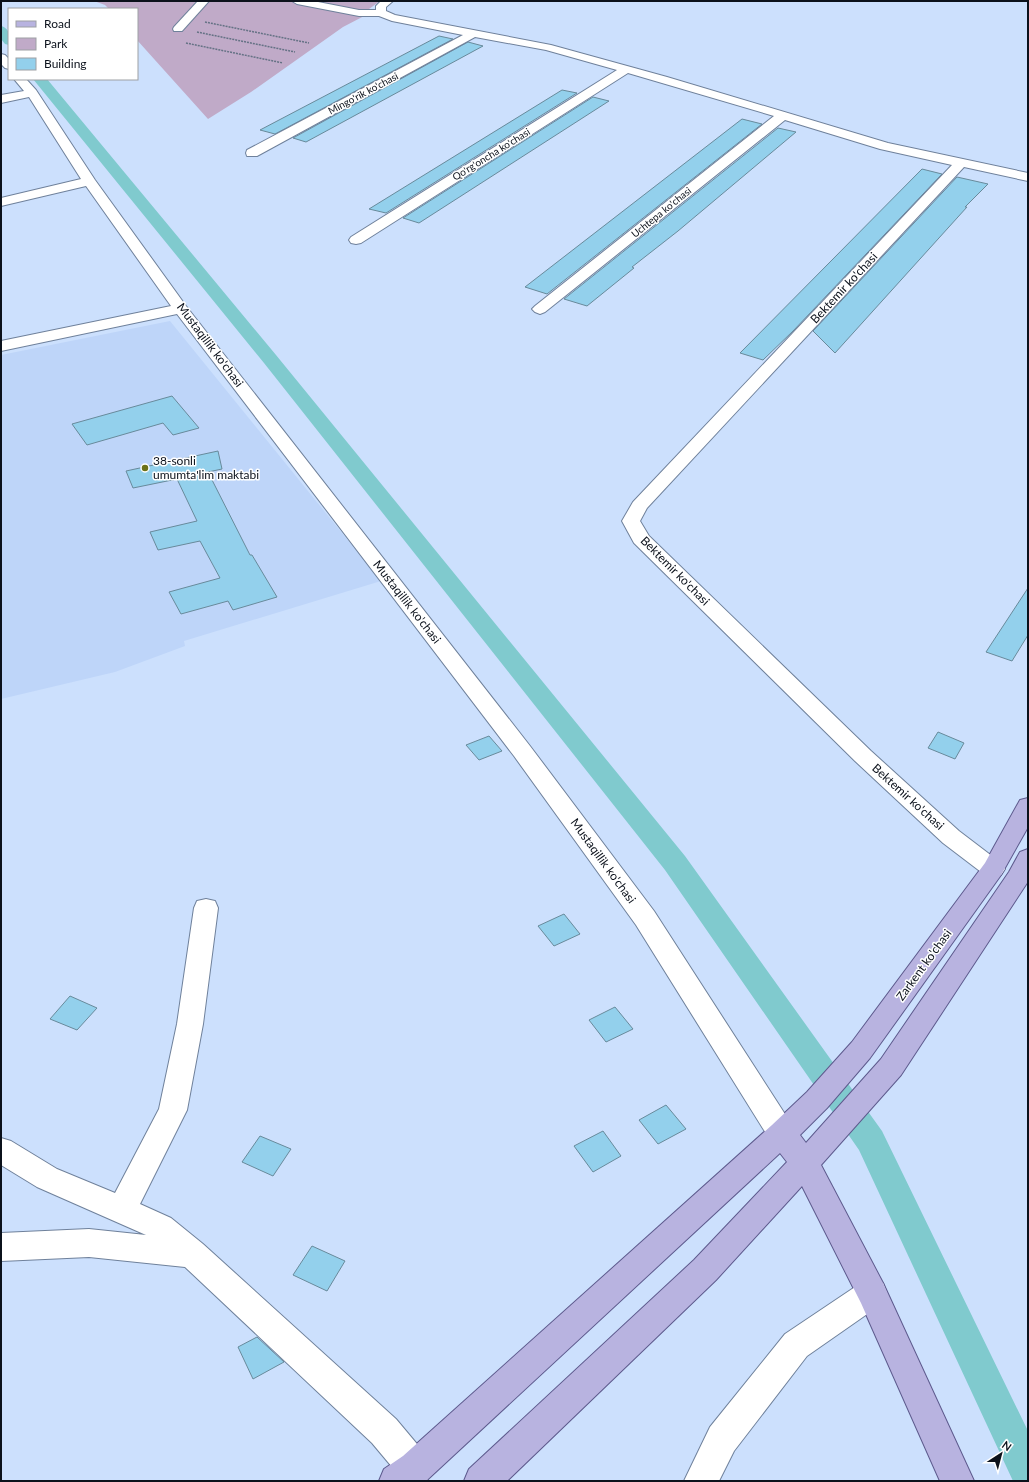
<svg xmlns="http://www.w3.org/2000/svg" width="1029" height="1482" font-family="Lato,sans-serif">
<style>
.built{fill:#bed5f9}
.green{fill:#c0aac8}
.lines{fill:none;stroke-linecap:round;stroke-linejoin:round}
.canal{fill:#80cace;fill-rule:evenodd}
.building{fill:#93d0ec;stroke:#688a9b}
.minor-casing{stroke:#6f819b;stroke-width:2}
.major-casing{stroke:#5d5a8d;stroke-width:2}
.path{stroke:#657285;stroke-width:1.5;stroke-dasharray:2 1;stroke-linecap:butt}
.minor{fill:#fff;fill-rule:evenodd}
.major{fill:#b8b3e0;fill-rule:evenodd}
.poi-dot{fill:#6c7117;stroke:#fff;stroke-width:1.5}
.labels{text-anchor:middle;stroke-width:3;stroke-linejoin:round;paint-order:stroke}
.far-street-label{font-size:10px;fill:#0b111b;stroke:#fff}
.street-label{font-size:12px;fill:#0b111b;stroke:#fff}
.poi-label{font-size:12px;fill:#0b111b;stroke:#fff;text-anchor:start}
</style>
<rect width="100%" height="100%" fill="#cce0fd"/>
<!-- built -->
<polygon class="built" points="170,321 381,581 184,641 185,646 115,672 1,699 1,355"/>
<!-- green -->
<polygon class="green" points="94,1 380,1 369,9 362,10 368,14 343,27 251,92 208,119 137,40 137,9 109,9 105,5"/>
<g class="lines">
<!-- canal -->
<g class="canal">
<path d="M1,26C11,29 9,37 9,45L5,44L1,39Z"/>
<polygon points="33,79 47,79 276,355 685,856 882,1131 1028,1431 1028,1481 1013,1481 859,1150 665,870 264,363"/>
</g>
</g>
<!-- building -->
<g class="building">
<polygon points="439,36 453,39 275,134 260,130"/>
<polygon points="468,42 483,46 306,142 293,138"/>
<polygon points="562,90 577,93 386,213 369,209"/>
<polygon points="593,97 609,101 419,223 403,218"/>
<polygon points="742,119 762,124 547,294 525,287"/>
<polygon points="778,128 796,132 678,231 632,267 634,268 587,306 564,299"/>
<polygon points="922,169 942,174 793,331 763,360 740,353"/>
<polygon points="957,177 988,184 965,207 967,207 835,353 813,331"/>
<polygon points="172,396 199,428 173,435 163,423 87,445 72,424"/>
<polygon points="218,451 222,469 208,472 250,555 252,555 277,597 233,610 228,601 181,614 169,592 220,578 200,541 158,550 150,532 197,521 177,479 133,488 126,471"/>
<polygon points="1028,588 1028,635 1012,661 986,652"/>
<polygon points="938,732 964,743 955,759 928,748"/>
<polygon points="489,736 502,751 479,760 466,745"/>
<polygon points="564,914 580,934 554,946 538,926"/>
<polygon points="70,996 97,1008 77,1030 50,1019"/>
<polygon points="615,1007 633,1029 606,1042 589,1020"/>
<polygon points="666,1105 686,1129 658,1144 639,1120"/>
<polygon points="603,1131 621,1156 593,1172 574,1146"/>
<polygon points="260,1136 291,1149 273,1176 242,1162"/>
<polygon points="312,1246 345,1261 327,1291 293,1275"/>
<polygon points="257,1337 284,1362 253,1379 238,1347"/>
</g>
<g class="lines">
<defs>
<g id="minor">
<polygon points="198,1 209,1 182,31 174,31 173,29 174,27"/>
<polygon points="292,1 313,1 359,10 376,10 376,6 381,1 393,1 386,7 386,11 395,15 551,45 667,77 888,143 1028,173 1028,181 964,167 647,508 640,521 649,536 871,751 959,831 1001,863 1005,869 1001,875 993,878 985,875 943,843 855,761 634,543 622,521 633,502 952,165 880,149 785,120 545,312 540,314 535,312 532,309 535,306 774,116 628,73 361,243 356,244 351,243 349,240 351,237 617,70 546,50 475,37 257,156 247,156 246,153 247,150 463,35 392,21 379,16 359,16 297,4"/>
<polygon points="1,54 5,55 9,59 9,69 5,68 1,64"/>
<polygon points="14,79 26,79 36,90 95,180 186,306 530,746 654,911 792,1125 796,1134 792,1143 782,1146 772,1143 636,925 514,756 177,314 1,351 1,341 171,306 86,186 1,206 1,198 81,179 29,97 1,103 1,95 24,91"/>
<polygon points="206,899 215,901 218,908 203,1024 187,1110 140,1204 171,1218 203,1244 396,1419 427,1456 432,1468 427,1480 424,1481 403,1480 372,1443 185,1267 89,1257 1,1261 1,1233 89,1229 146,1235 37,1187 1,1165 1,1138 11,1141 57,1169 115,1193 159,1109 177,1024 194,908 197,901"/>
<polygon points="872,1279 883,1283 887,1293 883,1303 807,1356 734,1451 719,1481 684,1481 710,1427 785,1334 861,1283"/>
</g>
<polygon id="major" points="1028,798 1028,827 1001,875 870,1058 827,1108 800,1135 806,1143 881,1059 1009,872 1020,852 1028,849 1028,881 1027,883 901,1075 821,1165 883,1283 974,1481 940,1481 861,1303 802,1186 716,1280 507,1481 464,1481 469,1469 694,1260 787,1162 780,1153 427,1480 379,1481 384,1469 403,1456 772,1125 807,1092 852,1042 985,863 1020,800"/>
</defs>
<!-- minor casing -->
<use href="#minor" class="minor-casing"/>
<!-- major casing -->
<use href="#major" class="major-casing"/>
<!-- path -->
<g class="path">
<polyline points="205,22 309,43"/>
<polyline points="197,32 295,52"/>
<polyline points="186,43 283,63"/>
</g>
<!-- minor -->
<use href="#minor" class="minor"/>
<!-- major -->
<use href="#major" class="major"/>
</g>
<!-- markers -->
<circle class="poi-dot" cx="145" cy="468" r="4"/>
<g class="labels">
<!-- far-street labels -->
<g class="far-street-label">
<text transform="translate(363 93) rotate(-28)" y="4">Mingo'rik ko'chasi</text>
<text transform="translate(491 154) rotate(-32)" y="4">Qo'rg'oncha ko'chasi</text>
<text transform="translate(661 212) rotate(-39)" y="4">Uchtepa ko'chasi</text>
</g>
<!-- street labels -->
<g class="street-label">
<text transform="translate(844 288) rotate(-47)" y="4">Bektemir ko'chasi</text>
<text transform="translate(210 345) rotate(53)" y="4">Mustaqillik ko'chasi</text>
<text transform="translate(675 571) rotate(45)" y="4">Bektemir ko'chasi</text>
<text transform="translate(407 602) rotate(52)" y="4">Mustaqillik ko'chasi</text>
<text transform="translate(908 797) rotate(42)" y="4">Bektemir ko'chasi</text>
<text transform="translate(603 861) rotate(54)" y="4">Mustaqillik ko'chasi</text>
<text transform="translate(924 965) rotate(-54)" y="4">Zarkent ko'chasi</text>
</g>
<!-- poi labels -->
<g class="poi-label">
<text x="153" y="465">38-sonli<tspan x="153" dy="14">umumta'lim maktabi</tspan></text>
</g>
</g>
<!-- border -->
<rect width="1029" height="1482" fill="none" stroke="#0b111b" stroke-width="4"/>
<!-- legend -->
<rect x="8" y="8" width="130" height="72" fill="#ffffff" stroke="#9da0a4"/>
<rect x="16" y="21" width="20" height="6" fill="#b8b3e0" stroke="#9da0a4"/>
<text x="44" y="28" font-size="12" fill="#0b111b">Road</text>
<rect x="16" y="38" width="20" height="12" fill="#c0aac8" stroke="#9da0a4"/>
<text x="44" y="48" font-size="12" fill="#0b111b">Park</text>
<rect x="16" y="58" width="20" height="12" fill="#93d0ec" stroke="#9da0a4"/>
<text x="44" y="68" font-size="12" fill="#0b111b">Building</text>
<!-- north arrow -->
<g transform="translate(1001 1454) rotate(36)" stroke="#ffffff" stroke-width="3" paint-order="stroke">
<path d="M0-3L7 15L0 10L-7 15Z" fill="#0b111b"/>
<text y="-6" font-size="11" font-weight="bold" text-anchor="middle" fill="#0b111b">N</text>
</g>
</svg>
